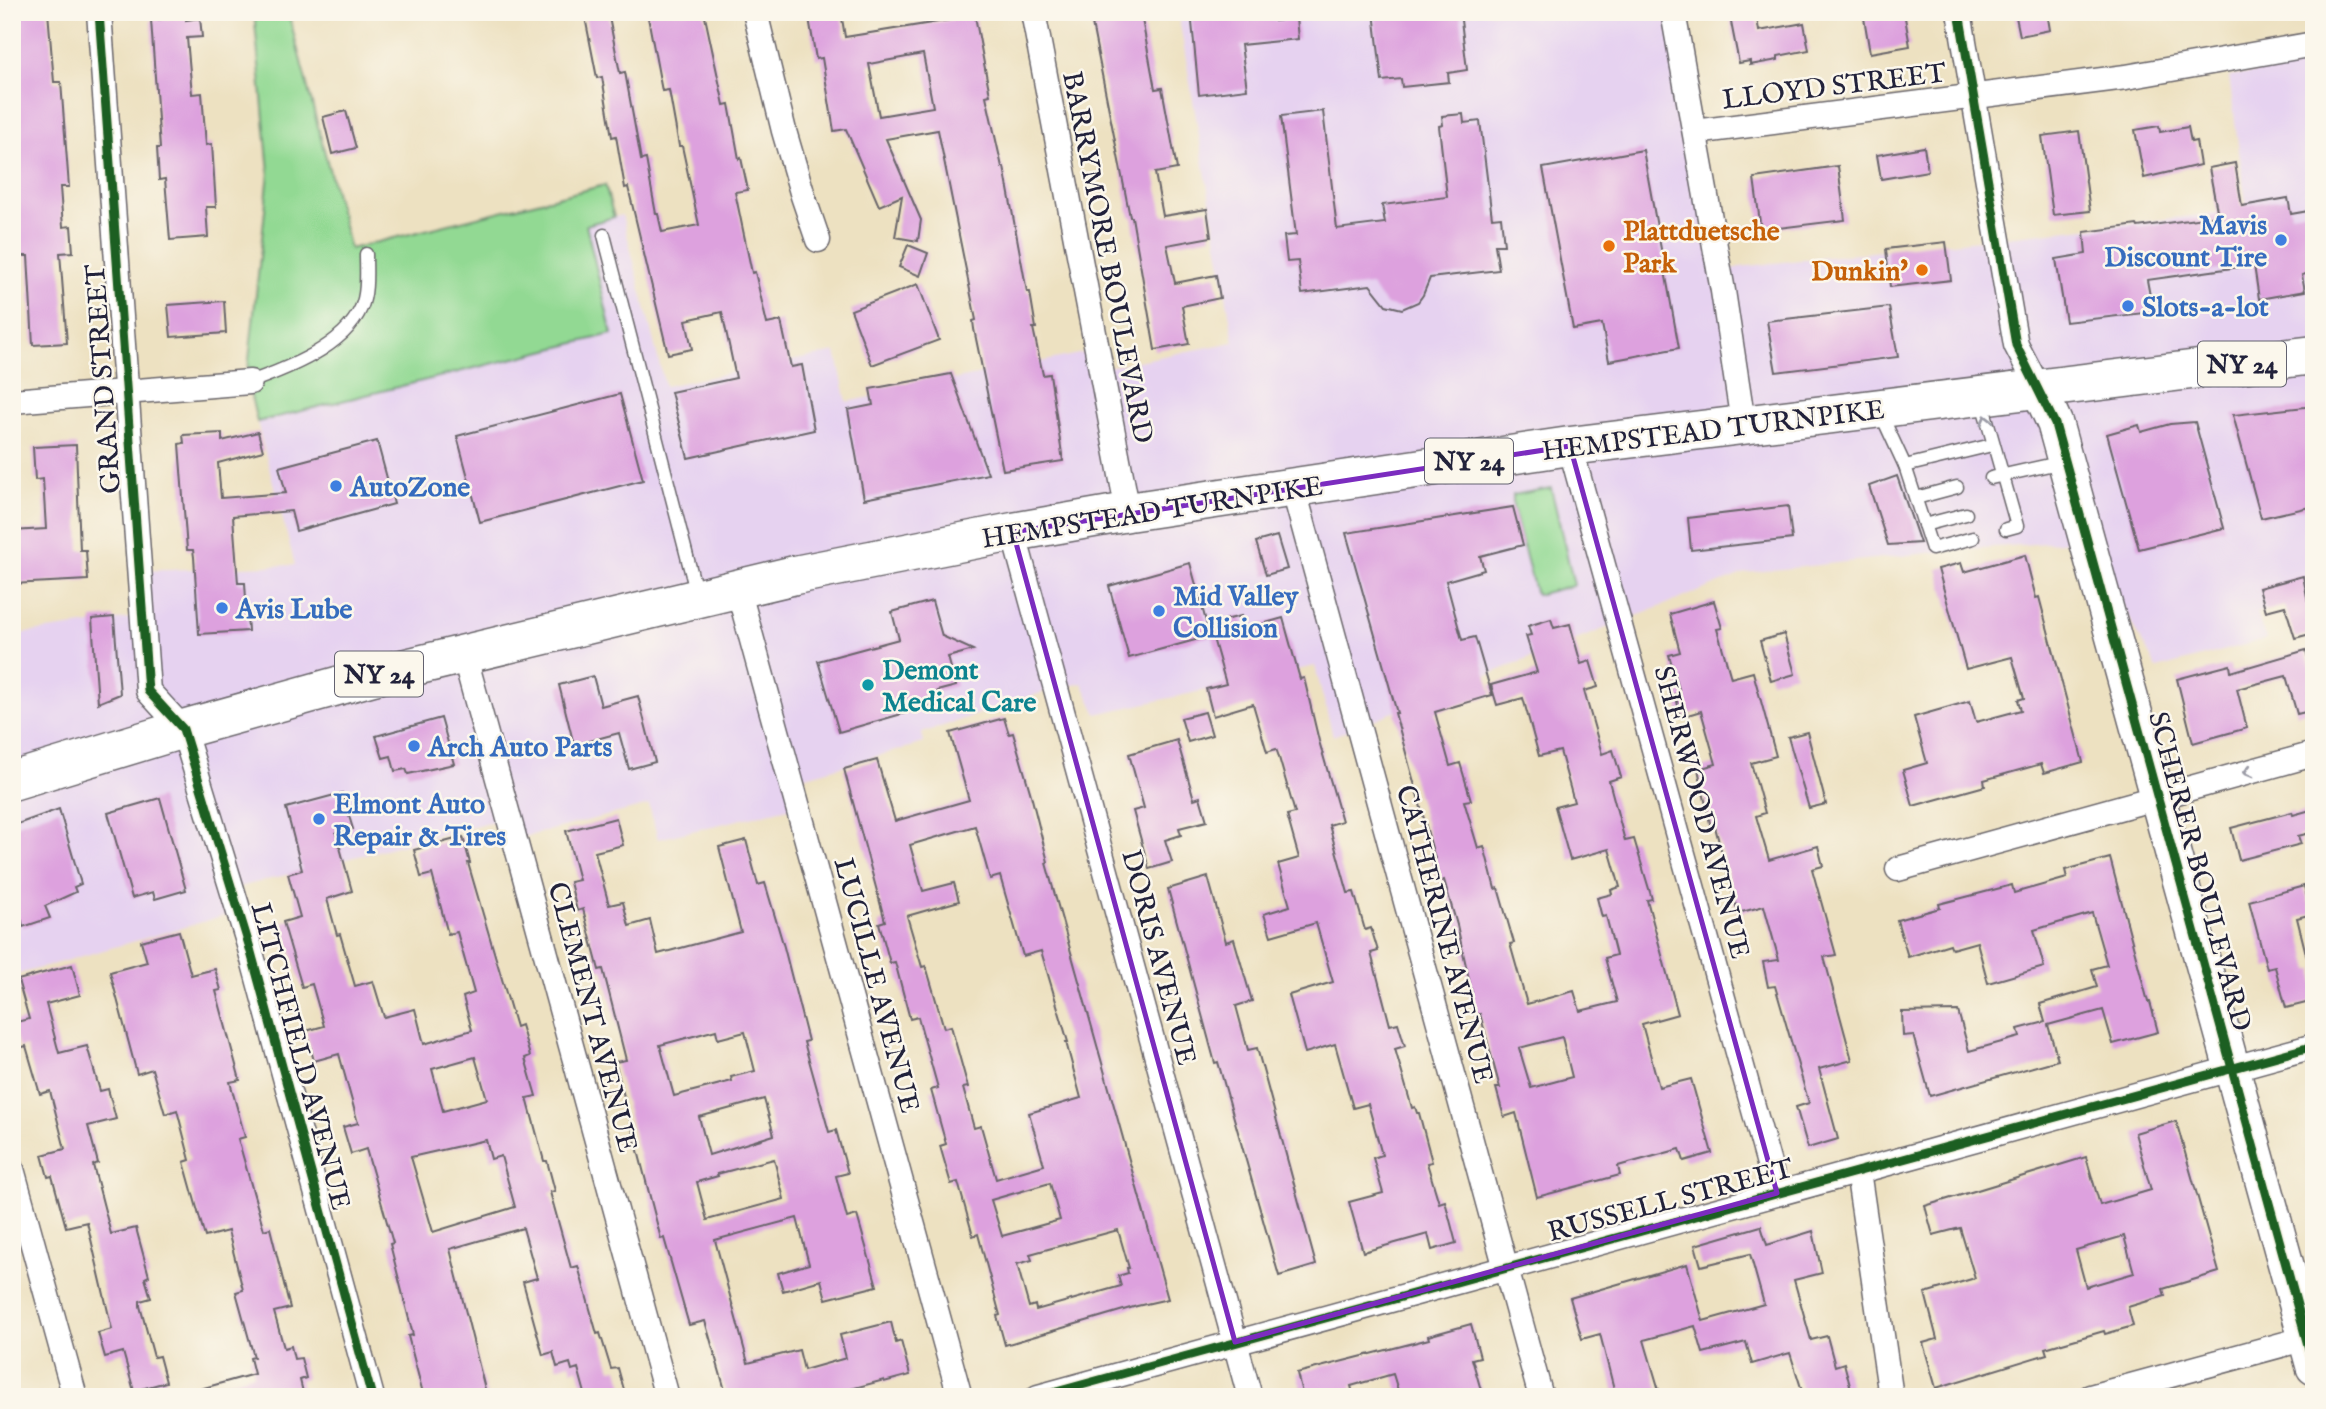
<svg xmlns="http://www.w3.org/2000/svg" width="2326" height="1409" font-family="'IM FELL English',serif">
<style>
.built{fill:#e6d2f0}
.green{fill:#92d993;stroke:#5a7e67;stroke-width:2}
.building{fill:#dda1de;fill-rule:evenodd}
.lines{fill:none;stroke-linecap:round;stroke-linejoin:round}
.lane-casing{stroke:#69656a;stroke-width:15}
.street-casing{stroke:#69656a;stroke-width:27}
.secondary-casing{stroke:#69656a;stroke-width:38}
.primary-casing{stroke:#69656a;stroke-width:41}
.lane{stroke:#fff;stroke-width:12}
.street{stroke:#fff;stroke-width:24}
.secondary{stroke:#fff;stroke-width:35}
.primary{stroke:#fff;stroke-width:38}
.cycleway-casing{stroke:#fbf7ec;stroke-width:13}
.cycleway{stroke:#1b5e20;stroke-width:9}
.oneway{stroke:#9c9ca7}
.marked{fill:none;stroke:#7b2cbf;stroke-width:5;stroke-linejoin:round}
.shop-dot{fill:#3f7fe0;stroke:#fbf7ec;stroke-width:2.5}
.food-dot{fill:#e8710a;stroke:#fbf7ec;stroke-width:2.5}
.culture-dot{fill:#0f9aa8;stroke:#fbf7ec;stroke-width:2.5}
.labels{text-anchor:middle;stroke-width:5;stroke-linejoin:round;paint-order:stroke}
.shield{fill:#fbf7ec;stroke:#636270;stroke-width:2}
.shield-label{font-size:26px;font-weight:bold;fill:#22223b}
.street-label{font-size:28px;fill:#22223b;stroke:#fbf7ec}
.shop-label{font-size:28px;font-weight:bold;fill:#366cbe;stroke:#fbf7ec;text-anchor:start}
.food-label{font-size:28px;font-weight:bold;fill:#c56008;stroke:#fbf7ec;text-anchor:start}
.culture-label{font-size:28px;font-weight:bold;fill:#0d838f;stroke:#fbf7ec;text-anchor:start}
</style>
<rect width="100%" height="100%" fill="#fbf7ec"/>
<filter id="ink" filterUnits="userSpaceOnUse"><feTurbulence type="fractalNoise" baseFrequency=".0143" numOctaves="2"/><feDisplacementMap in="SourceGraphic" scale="14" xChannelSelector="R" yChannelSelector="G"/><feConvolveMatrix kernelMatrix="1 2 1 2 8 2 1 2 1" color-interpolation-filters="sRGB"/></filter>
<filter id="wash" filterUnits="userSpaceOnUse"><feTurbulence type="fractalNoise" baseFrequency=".00686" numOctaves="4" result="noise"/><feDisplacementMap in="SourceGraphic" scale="28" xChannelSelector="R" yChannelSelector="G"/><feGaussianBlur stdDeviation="1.57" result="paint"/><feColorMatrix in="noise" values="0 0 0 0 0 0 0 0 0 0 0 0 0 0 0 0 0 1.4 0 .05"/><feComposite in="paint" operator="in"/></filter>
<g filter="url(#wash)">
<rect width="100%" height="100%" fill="#ede1c1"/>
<!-- built -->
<polygon class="built" points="1178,12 1674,12 1725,271 1740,267 2247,210 2229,77 2314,62 2314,598 2256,613 2266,639 2157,669 2087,540 1955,550 1745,573 1333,736 1315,666 1097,714 1082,683 1047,691 922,733 924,743 796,779 801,805 658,839 649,805 520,838 512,818 485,823 228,890 234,913 12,976 12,635 139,617 138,571 295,565 257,422 612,334 585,224 622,215 665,386 836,352 847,402 1093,351 1098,369 1234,342"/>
<!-- green -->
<g class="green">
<polygon points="254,12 288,12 350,249 605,185 614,217 586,225 612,334 257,422 247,379 269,172"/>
<polygon points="1551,488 1574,585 1536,595 1513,507 1513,495"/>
</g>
<g id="blocks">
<!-- building -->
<g class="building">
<polygon points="12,12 48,12 54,82 61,82 69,187 60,187 63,227 71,226 73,252 60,253 67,343 33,345 28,256 20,256 17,190 12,191"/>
<polygon points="584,12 608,12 620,73 625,72 641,160 646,159 656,214 658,214 662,232 699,225 682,146 679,146 669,90 662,91 647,12 704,12 724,105 729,104 739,159 741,158 748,190 735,192 752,273 755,272 767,324 781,321 791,367 802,365 814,430 688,458 671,392 736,378 722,312 686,320 692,349 668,354 628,187 625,188 616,136 612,137 602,77 597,78"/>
<path d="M808,12H841L845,37L975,16L990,95L986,96L1002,167H1004L1027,292H1030L1036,328H1033L1043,375L1050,374L1063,461L1003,470L974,329L973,321L976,320L938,130L886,139L921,220L918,241L895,237L902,196L879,206L846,129L834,131L822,58L816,59ZM923,54L933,107L879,116L869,64Z"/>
<polygon points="1191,12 1239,12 1239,15 1274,12 1275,21 1296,18 1298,39 1241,45 1247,89 1199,95"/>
<polygon points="1374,12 1460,12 1467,70 1448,73 1449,82 1402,87 1401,79 1382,81"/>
<polygon points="1729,12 1756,12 1759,31 1804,23 1809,50 1778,56 1778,60 1750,65 1750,61 1739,63"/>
<polygon points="1863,12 1904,12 1910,46 1870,53"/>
<polygon points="2015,12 2047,12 2050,30 2020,36"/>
<polygon points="1141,14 1155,89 1162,88 1177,169 1155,173 1163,216 1207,209 1211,237 1167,245 1175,283 1216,275 1220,298 1182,306 1189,344 1155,350 1132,217 1130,217 1092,24"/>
<polygon points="186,17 186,20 200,18 202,37 187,38 192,94 202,93 206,145 212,144 216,207 206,207 208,237 170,240 165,179 159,180 157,148 160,148 151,20"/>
<polygon points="346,111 356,148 332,154 323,117"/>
<polygon points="1323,111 1337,229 1385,223 1382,205 1447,197 1439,126 1443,125 1442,116 1463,114 1464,123 1480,121 1492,218 1501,217 1504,245 1495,245 1499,270 1430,278 1423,295 1418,302 1402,309 1386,305 1370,285 1302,294 1298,261 1287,262 1284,236 1296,235 1281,116"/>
<polygon points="2159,126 2160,132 2188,127 2191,142 2196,141 2200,165 2144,178 2135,130"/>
<polygon points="2079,131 2090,211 2053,215 2042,136"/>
<polygon points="1924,147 1928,171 1881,179 1877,155"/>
<polygon points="1643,150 1679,348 1609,361 1602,324 1573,329 1543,168"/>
<polygon points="2235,163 2242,206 2288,198 2291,214 2314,210 2314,272 2302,275 2305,291 2259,299 2254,265 2147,280 2153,312 2066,322 2056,259 2086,254 2084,232 2137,225 2138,227 2218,216 2209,168"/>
<polygon points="1838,166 1845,220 1761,230 1754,178"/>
<polygon points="1946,242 1951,280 1890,287 1886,249"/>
<polygon points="908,245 928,253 920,276 899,267"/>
<polygon points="918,284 939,340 872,365 851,310"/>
<polygon points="224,301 226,333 171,337 168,305"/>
<polygon points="1889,307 1898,357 1776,372 1767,321"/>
<polygon points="951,374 988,474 864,499 848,410 873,405 870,389"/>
<polygon points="620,394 643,480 480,522 457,436"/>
<polygon points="2314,406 2314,506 2261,518 2233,415"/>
<polygon points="2195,422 2224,528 2139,549 2107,434 2139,425 2141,432 2170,424"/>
<polygon points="258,432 263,451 218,463 221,498 286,493 279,467 377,441 394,504 296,531 291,511 233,516 238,583 245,583 248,631 199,634 194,557 193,550 187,550 179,444 184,443 183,435 222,433 222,441"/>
<polygon points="76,445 80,550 86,550 88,580 12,584 12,531 46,529 43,479 35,480 33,447"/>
<polygon points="1897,476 1920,543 1888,545 1869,486"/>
<polygon points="1788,506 1792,539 1691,550 1688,518"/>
<path d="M1513,507L1523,545L1480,556L1484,570L1446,581L1462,640L1475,637L1492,695L1435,712L1450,766L1460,763L1471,800L1464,801L1478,848L1484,846L1495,889L1498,888L1514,943L1510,944L1527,1004L1574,991L1580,1011L1617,1002L1605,958L1616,955L1606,916L1602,917L1597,898L1612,894L1611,890L1620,887L1609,849L1570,860L1555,807L1574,802L1560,751L1539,756L1523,698L1497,705L1491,685L1537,672L1526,636L1531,635L1528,626L1551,619L1554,628L1570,624L1581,664L1590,661L1598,687L1584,691L1602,754L1613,750L1621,777L1609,781L1625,841L1634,839L1652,899L1647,900L1678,1014L1642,1024L1659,1087L1691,1079L1712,1153L1684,1161L1680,1149L1618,1166L1620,1175L1537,1197L1516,1113L1504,1117L1496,1088H1500L1480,1014L1475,1015L1469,994L1472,993L1457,925L1444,880L1438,882L1432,860L1435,859L1395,713H1397L1346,533ZM1562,1037L1572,1077L1531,1088L1519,1048Z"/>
<polygon points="1277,536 1287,569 1266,575 1256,542"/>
<polygon points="2025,555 2036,598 2039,597 2083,762 2044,773 2041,764 1984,780 1985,786 1913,806 1903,770 1927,763 1914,717 1970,701 1976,722 2021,710 2018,700 2024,698 2012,657 1966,669 1938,569 1961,563 1964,572"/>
<polygon points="1190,563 1210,636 1129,658 1109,586"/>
<polygon points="2303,576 2314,633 2295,638 2285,606 2266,611 2259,588"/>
<polygon points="932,601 942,636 973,650 948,657 956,686 937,691 940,703 839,732 818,661 899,639 892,612"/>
<polygon points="1714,601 1722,628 1717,629 1731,678 1753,672 1776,756 1751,763 1765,813 1756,816 1769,860 1818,846 1823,866 1812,869 1836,955 1824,957 1852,1060 1819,1069 1838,1139 1808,1148 1796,1107 1809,1103 1775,986 1768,987 1763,962 1779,960 1764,906 1738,913 1715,827 1711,828 1698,769 1716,764 1701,711 1681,717 1675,694 1680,693 1669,655 1680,652 1670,614"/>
<polygon points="1241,616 1245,629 1283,618 1300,679 1304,678 1319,741 1342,821 1329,825 1348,893 1354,892 1365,930 1371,928 1378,951 1371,953 1390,1025 1398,1023 1405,1046 1395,1049 1412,1108 1415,1107 1417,1113 1419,1113 1432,1162 1427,1163 1439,1203 1445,1201 1456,1243 1432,1250 1428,1234 1363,1252 1349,1202 1383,1193 1373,1158 1382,1155 1368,1104 1353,1108 1335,1044 1305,1053 1289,995 1333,982 1316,923 1271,936 1264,914 1290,906 1278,864 1299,858 1287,815 1295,813 1278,754 1276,749 1267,752 1253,704 1213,716 1206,689 1226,684 1209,624"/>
<polygon points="114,617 120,694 98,703 92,619"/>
<polygon points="1784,634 1795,674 1771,681 1760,641"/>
<polygon points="2306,650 2314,679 2314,710 2297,714 2286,676 2237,689 2247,728 2193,743 2177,679 2230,665 2231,672"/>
<polygon points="593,676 601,706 638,696 655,762 629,769 619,733 574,745 559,685"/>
<polygon points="1205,712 1212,735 1188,742 1181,718"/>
<polygon points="441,718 454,764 408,774 406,769 395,771 391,756 383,758 376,736"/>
<path d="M1004,718L1009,734L1013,733L1031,795L1048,862L1046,863L1168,1299L1137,1306L1005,1345L997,1316L1000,1315L978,1234L973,1236L958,1182L951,1184L940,1146L946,1144L931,1090L938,1088L918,1017L910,1019L895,962L890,963L879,923L885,921L844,769L877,760L895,821L969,800L950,733ZM975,826L990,879L1000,876L1023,956L1041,951L1068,1042H1066L1081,1098L1029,1113L1044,1165L996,1179L981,1126L974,1128L963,1088L968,1087L951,1026L944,1028L926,966L922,967L907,916L959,901L954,883L923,891L910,845ZM1050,1183L1060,1220L1002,1236L991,1200ZM1118,1230L1129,1268H1127L1128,1273L1118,1276L1121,1286L1036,1310L1035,1305L1029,1307L1017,1264L1032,1260L1030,1254Z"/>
<polygon points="1807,732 1826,804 1809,808 1788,737"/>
<polygon points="1177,740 1194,799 1200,797 1207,821 1179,828 1181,835 1165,840 1172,862 1149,869 1133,811 1144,808 1129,754"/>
<path d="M342,793L353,829L336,833L352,891L327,899L337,935L340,934L355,986L373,981L384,1017L415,1009L424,1044L472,1030L463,997L474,993L457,932L448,934L432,874L421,877L414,850L463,837L470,863H468L516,1027L521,1025L530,1056L525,1058L536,1096L527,1098L544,1161H547L555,1191L550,1192L571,1268L578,1266L597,1334L600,1333L611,1369L618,1368L626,1397H586L578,1368L572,1370L570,1363L557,1367L553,1352L543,1355L523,1282L537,1278L523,1228L450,1249L487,1397H424L408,1336L413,1335L390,1244L393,1243L366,1149L351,1154L343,1127L358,1123L339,1054L314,1061L306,1031L324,1026L312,984L302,987L283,922L300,917L288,874L302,870L286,808ZM475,1057L487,1099L443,1111L432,1069ZM486,1140L491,1159L501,1156L515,1207L433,1232L411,1157Z"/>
<polygon points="160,798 186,890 155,899 153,892 132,898 108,813"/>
<polygon points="59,809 81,884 74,887 76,892 45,906 50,918 23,927 22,921 12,924 12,826"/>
<polygon points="2314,809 2314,832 2298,836 2301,844 2239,860 2231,828 2292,812 2293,815"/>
<path d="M616,818L623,845L595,852L609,905L623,902L629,926L650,920L658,954L741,932L719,847L746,840L758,885L765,883L784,947L808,1041L804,1042L829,1132L836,1130L848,1173L836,1176L847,1218L857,1215L877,1286L826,1299L821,1280L783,1291L778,1273L809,1264L797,1218L715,1240L748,1363L799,1350L804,1370L846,1358L840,1335L891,1322L896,1343L901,1341L910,1375L884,1382V1380L821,1397H727L705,1321L689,1325L664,1238L661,1239L615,1062L626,1060L603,969L599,970L583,909L577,911L570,882L579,880L566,831ZM716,1030L718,1039L745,1032L755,1071L731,1077L732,1081L674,1096L660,1045ZM764,1099L774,1135L709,1155L699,1117ZM774,1159L784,1199L707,1220L697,1182L718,1176L717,1174Z"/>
<polygon points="2110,858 2148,1002 2150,1002 2158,1032 2113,1044 2103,1010 2048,1025 2058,1060 1930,1096 1913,1035 1903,1036 1902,1012 1958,1011 1969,1051 2020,1037 2018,1029 2045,1022 2040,1004 2097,987 2092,969 2107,965 2092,913 2034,930 2044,967 1988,983 1977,942 1952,949 1950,944 1908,957 1897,920 1940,908 1939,904 2012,885 2014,893 2067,878 2065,870"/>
<polygon points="1208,877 1226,942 1234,939 1252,1001 1236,1006 1248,1050 1257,1048 1316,1265 1279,1276 1218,1062 1215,1063 1168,889"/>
<polygon points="2304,886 2312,914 2297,918 2310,970 2314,970 2314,1001 2286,1008 2275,967 2267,969 2249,901"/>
<polygon points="179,931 191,975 215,969 221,990 216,991 240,1080 230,1082 245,1137 238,1139 264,1230 270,1228 290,1308 274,1312 284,1348 291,1346 294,1359 301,1358 306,1378 300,1380 303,1392 287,1397 194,1397 193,1391 254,1374 250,1358 254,1357 236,1292 243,1290 228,1231 205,1237 184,1162 190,1160 177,1110 165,1114 152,1069 137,1074 110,972 147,962 141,941"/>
<polygon points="72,965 80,995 46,1004 59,1053 87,1046 100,1091 108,1089 116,1119 88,1126 98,1163 93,1165 111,1234 136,1228 149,1276 145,1278 151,1298 140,1301 140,1306 154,1357 159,1356 166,1382 134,1391 123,1352 105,1357 98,1333 112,1329 87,1222 66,1227 52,1176 48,1177 42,1155 65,1149 50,1091 40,1094 26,1046 19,1048 12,1023 29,1019 18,980"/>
<path d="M2176,1121L2219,1272L2163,1289L2165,1296L2128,1307L2133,1326L2105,1334L2104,1331L2045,1348L2047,1354L1936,1388L1923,1343L1937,1339L1925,1293L1975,1278L1960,1228L1933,1235L1925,1206L2086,1157L2100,1205L2151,1190L2135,1133ZM2124,1236L2134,1273L2086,1287L2076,1250Z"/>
<polygon points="1761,1226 1767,1245 1813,1231 1822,1273 1794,1280 1811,1340 1827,1336 1835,1366 1844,1363 1853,1397 1804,1397 1790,1353 1752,1364 1746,1342 1703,1353 1695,1326 1644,1340 1661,1397 1616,1397 1600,1334 1582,1339 1570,1298 1687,1264 1703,1321 1764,1304 1750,1254 1701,1266 1695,1245"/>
<polygon points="1471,1324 1480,1357 1472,1359 1483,1397 1400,1397 1393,1374 1351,1386 1354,1397 1303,1397 1297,1373 1429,1339 1428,1336"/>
</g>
</g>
</g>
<g filter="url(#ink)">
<use href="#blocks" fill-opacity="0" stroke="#69656a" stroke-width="2"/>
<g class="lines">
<defs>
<g id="lane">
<polyline points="604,235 697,595"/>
<path d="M250,382C286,369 344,347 361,308C368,293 366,271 366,254"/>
<polyline points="1981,399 2017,526 2006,529"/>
<polyline points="1880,412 1905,466 1932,549 1973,538"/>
<polyline points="1905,466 1992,445"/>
<polyline points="1991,478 2063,462"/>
<polyline points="1916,498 1957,487"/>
<polyline points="1924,525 1966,514"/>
</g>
<g id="street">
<polyline points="99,12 148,691 183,729 249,945 372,1397"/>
<polyline points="755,12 784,131 803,196 818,240"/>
<polyline points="1033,12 1128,512"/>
<polyline points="1673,12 1723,291 1743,423"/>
<polyline points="1959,12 2016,345 2039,389"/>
<polyline points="1695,132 2126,77 2314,44"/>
<polyline points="12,401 250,382"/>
<polyline points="1570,446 1777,1193"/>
<polyline points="1293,487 1541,1397"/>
<polyline points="1013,532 1250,1397"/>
<polyline points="738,589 960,1397"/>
<polyline points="464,654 667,1397"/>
<polyline points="1898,869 2314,754"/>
<polyline points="12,1169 75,1397"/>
<polyline points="1858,1171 1891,1397"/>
<polyline points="1038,1397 2314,1046"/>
<polyline points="2090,1397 2314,1336"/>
</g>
<polyline id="secondary" points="2039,389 2055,424 2314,1367"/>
<polyline id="primary" points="12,781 183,729 373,676 795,575 1013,532 1128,512 1570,446 2314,355"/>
</defs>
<!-- lane casing -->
<use href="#lane" class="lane-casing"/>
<!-- street casing -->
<use href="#street" class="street-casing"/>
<!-- secondary casing -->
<use href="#secondary" class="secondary-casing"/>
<!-- primary casing -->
<use href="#primary" class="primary-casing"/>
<!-- lane -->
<use href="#lane" class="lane"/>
<!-- street -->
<use href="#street" class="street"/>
<!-- secondary -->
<use href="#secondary" class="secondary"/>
<!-- primary -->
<use href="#primary" class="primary"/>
<defs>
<g id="cycleway">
<polyline points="99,12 148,691 183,729 249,945 372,1397"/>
<polyline points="1959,12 2016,345 2055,424 2314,1367"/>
<polyline points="1038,1397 2314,1046"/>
</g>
</defs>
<!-- cycleway casing -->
<use href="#cycleway" class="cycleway-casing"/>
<!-- cycleway -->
<use href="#cycleway" class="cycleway"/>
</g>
<!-- one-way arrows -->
<defs><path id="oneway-chevron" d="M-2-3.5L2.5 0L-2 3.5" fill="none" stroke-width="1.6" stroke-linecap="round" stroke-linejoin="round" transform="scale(1.75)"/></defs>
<g class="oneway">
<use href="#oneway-chevron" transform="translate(1986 420) rotate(-104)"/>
<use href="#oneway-chevron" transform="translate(2248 772) rotate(165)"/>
</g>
</g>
<!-- marked area -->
<path class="marked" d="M1570,446L1777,1193L1235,1342L1013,532Z"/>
<!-- markers -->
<g class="shop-dot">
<circle cx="2281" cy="240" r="7"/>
<circle cx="2128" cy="306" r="7"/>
<circle cx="336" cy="486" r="7"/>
<circle cx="222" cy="608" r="7"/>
<circle cx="1159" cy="611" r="7"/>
<circle cx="414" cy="746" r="7"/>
<circle cx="319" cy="819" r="7"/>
</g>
<g class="food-dot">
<circle cx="1609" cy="246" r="7"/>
<circle cx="1922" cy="270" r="7"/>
</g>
<circle class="culture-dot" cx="868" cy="685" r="7"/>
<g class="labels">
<!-- shield labels -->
<g class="shield">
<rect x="2198" y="341.5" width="88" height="45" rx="5"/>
<rect x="1425" y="438.5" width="88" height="45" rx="5"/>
<rect x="335" y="651.5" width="88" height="45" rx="5"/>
</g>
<g class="shield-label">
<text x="2242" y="373">NY 24</text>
<text x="1469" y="470">NY 24</text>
<text x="379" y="683">NY 24</text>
</g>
<!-- street labels -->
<g class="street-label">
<text transform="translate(1834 85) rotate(-7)" y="10">LLOYD STREET</text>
<text transform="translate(1109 257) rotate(79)" y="10">BARRYMORE BOULEVARD</text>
<text transform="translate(102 379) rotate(-94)" y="10">GRAND STREET</text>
<text transform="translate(1713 429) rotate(-7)" y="10">HEMPSTEAD TURNPIKE</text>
<text transform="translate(1152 511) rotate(-9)" y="10">HEMPSTEAD TURNPIKE</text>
<text transform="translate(1703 812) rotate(75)" y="10">SHERWOOD AVENUE</text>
<text transform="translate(2201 871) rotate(75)" y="10">SCHERER BOULEVARD</text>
<text transform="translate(1446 934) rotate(75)" y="10">CATHERINE AVENUE</text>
<text transform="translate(1160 957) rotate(75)" y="10">DORIS AVENUE</text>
<text transform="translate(878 985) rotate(75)" y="10">LUCILLE AVENUE</text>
<text transform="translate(594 1017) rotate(75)" y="10">CLEMENT AVENUE</text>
<text transform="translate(302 1056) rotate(75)" y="10">LITCHFIELD AVENUE</text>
<text transform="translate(1670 1199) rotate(-15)" y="10">RUSSELL STREET</text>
</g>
<!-- shop labels -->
<g class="shop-label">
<text x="2267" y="234" text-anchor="end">Mavis<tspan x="2267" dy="32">Discount Tire</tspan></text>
<text x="2142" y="316">Slots-a-lot</text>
<text x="350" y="496">AutoZone</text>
<text x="1173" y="605">Mid Valley<tspan x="1173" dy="32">Collision</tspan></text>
<text x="236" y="618">Avis Lube</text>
<text x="428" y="756">Arch Auto Parts</text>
<text x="333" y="813">Elmont Auto<tspan x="333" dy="32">Repair &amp; Tires</tspan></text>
</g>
<!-- food labels -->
<g class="food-label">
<text x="1623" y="240">Plattduetsche<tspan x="1623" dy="32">Park</tspan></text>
<text x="1908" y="280" text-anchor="end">Dunkin'</text>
</g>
<!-- culture labels -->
<g class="culture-label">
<text x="882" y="679">Demont<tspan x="882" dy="32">Medical Care</tspan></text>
</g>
</g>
<!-- margin -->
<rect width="2326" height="1409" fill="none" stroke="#fbf7ec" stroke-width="42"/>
</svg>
